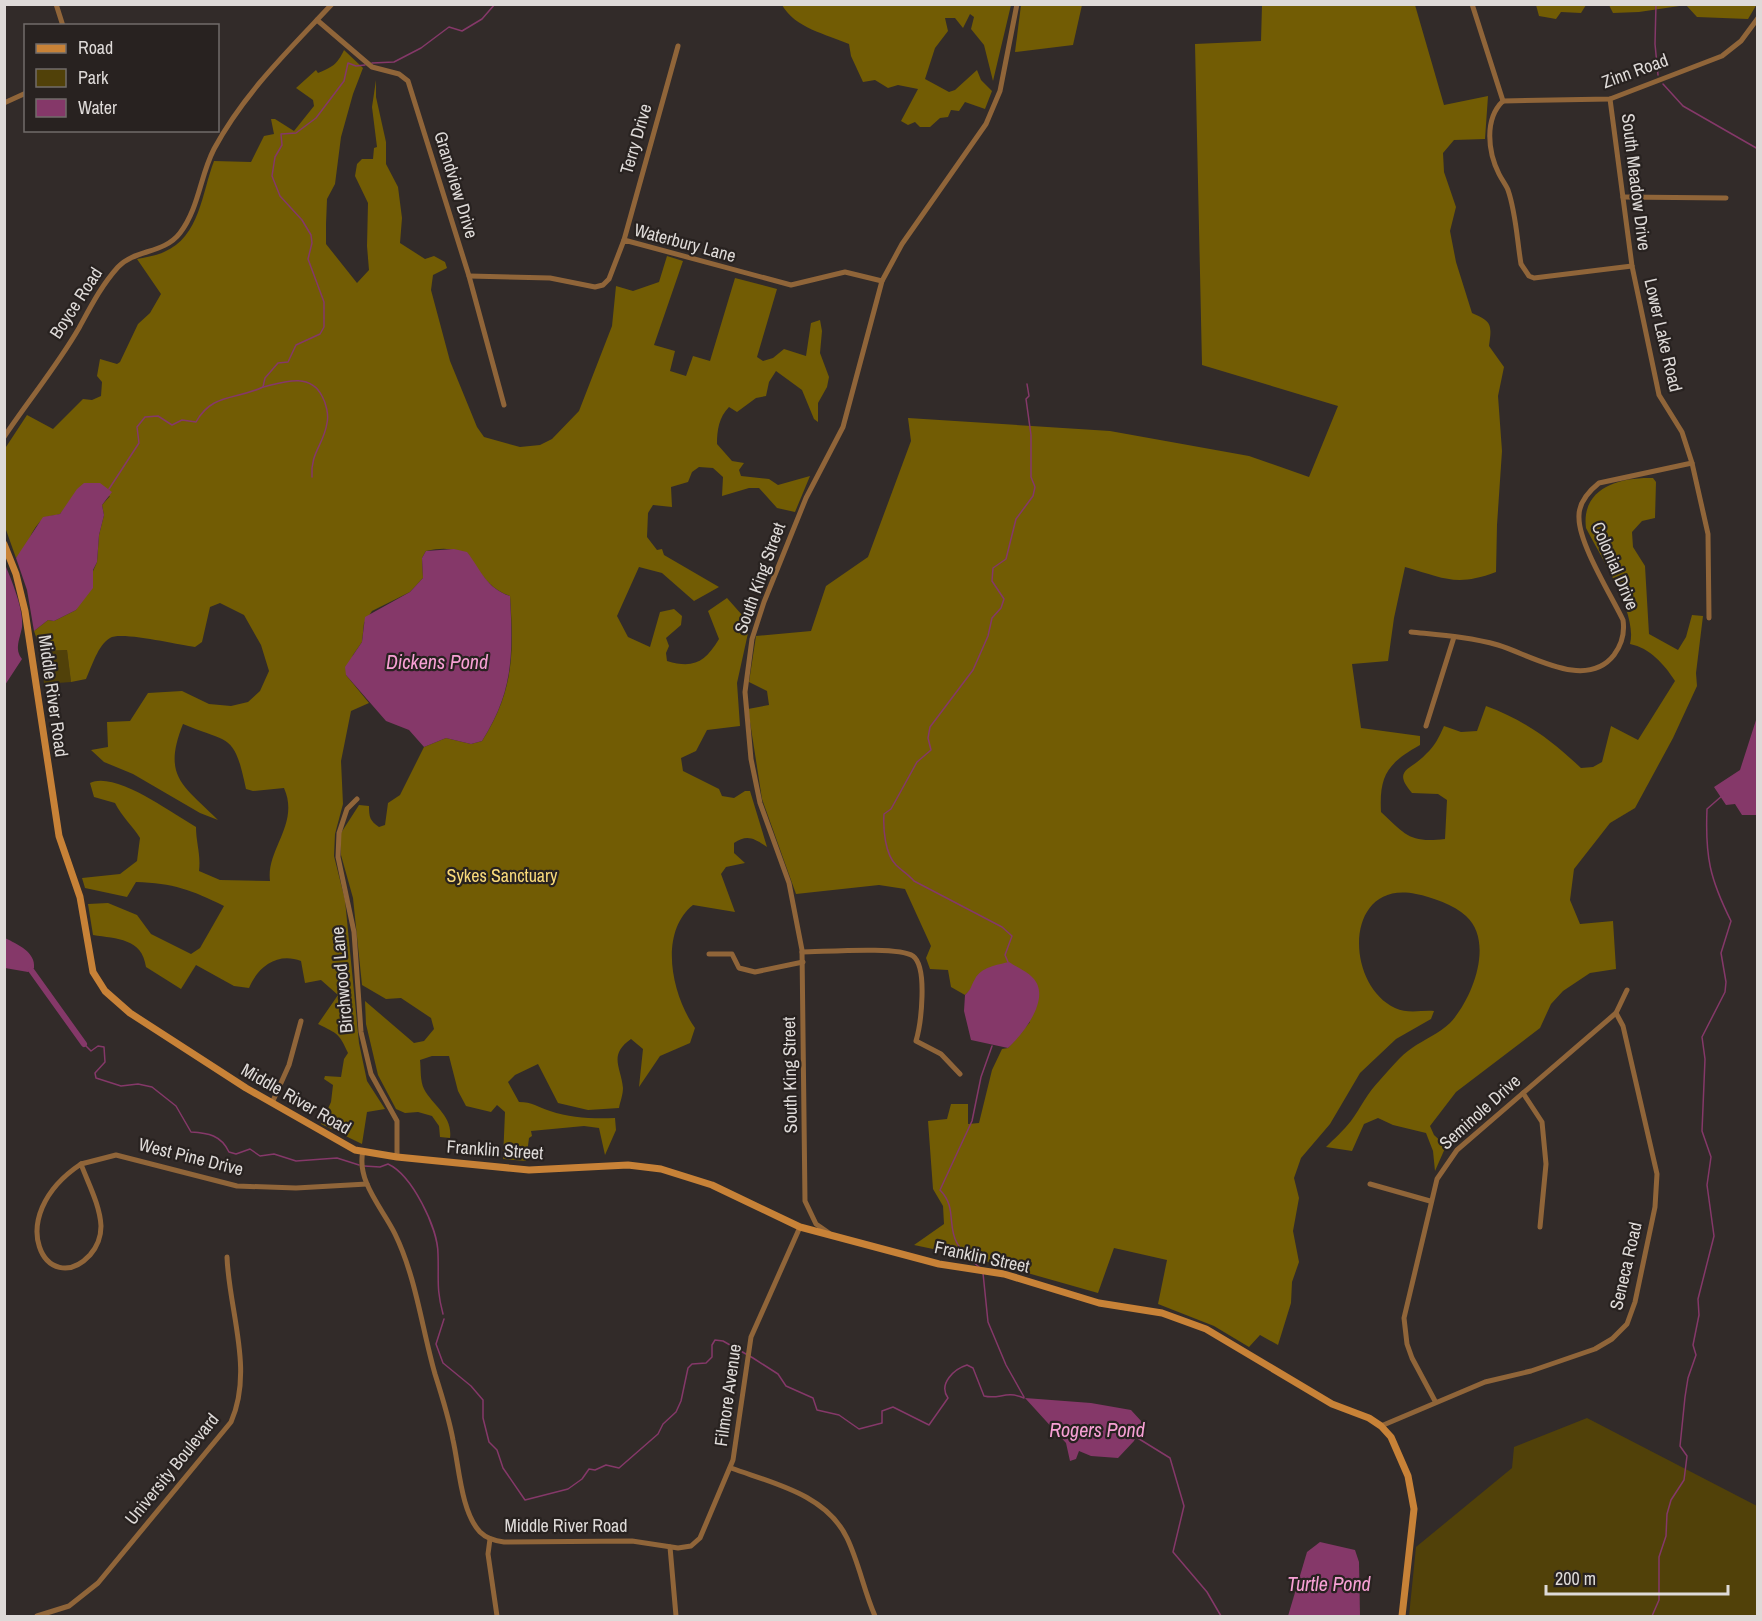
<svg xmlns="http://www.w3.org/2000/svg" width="1762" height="1621" font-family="'Archivo Narrow',sans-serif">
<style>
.green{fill:#514109}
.forest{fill:#725c04}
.water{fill:#853869}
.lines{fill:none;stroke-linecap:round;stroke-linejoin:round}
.stream{stroke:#853869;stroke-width:1.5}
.canal{stroke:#853869;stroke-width:6}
.minor{stroke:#906539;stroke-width:5}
.secondary{stroke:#c88237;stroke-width:7}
.labels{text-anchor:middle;stroke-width:4.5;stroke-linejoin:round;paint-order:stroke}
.street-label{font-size:18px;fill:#dedad8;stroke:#282220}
.park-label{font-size:18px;fill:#f9da7a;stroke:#282220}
.water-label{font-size:20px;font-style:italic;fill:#f7a0d4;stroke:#282220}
</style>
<rect width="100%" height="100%" fill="#322b29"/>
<!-- green -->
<g class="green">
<polygon points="67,650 71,682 44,684 41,651"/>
<polygon points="1587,1418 1757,1506 1757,1616 1409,1616 1416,1547 1512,1468 1514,1447"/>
</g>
<!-- forest -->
<g class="forest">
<polygon points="1757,4 1748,19 1697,17 1686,5 1639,12 1613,13 1609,5"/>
<path d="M782,5H1011L993,81L984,45L971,29L974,17L970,14L963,28L955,18H945L948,31L935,48L925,79L949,92L955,90L977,70L981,80L992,91L985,109L965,102L959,111L951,110L948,117L940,118L930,127H920L915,122L908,125L901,121L918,89L898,85L888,88L875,80L863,82L851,56L849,44C826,34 795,28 782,5Z"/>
<polygon points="1021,5 1082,5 1073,45 1015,52"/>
<path d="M1262,5H1415L1444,105L1488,96L1485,139L1454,140L1443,153L1444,172L1456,207L1450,231L1456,262L1472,313C1492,322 1492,324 1489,346L1504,367L1498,396L1502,451L1497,525L1496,572C1456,587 1444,578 1405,567L1394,618L1388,661L1352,664L1361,728L1420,736V745C1388,763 1379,775 1381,812C1406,835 1409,843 1445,839L1447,800L1438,794L1412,793C1391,769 1412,770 1426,754C1435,746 1439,737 1444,726L1461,732L1477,731L1486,706C1526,721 1550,739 1581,768L1593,767L1602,762L1611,726L1638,740L1675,681C1664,664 1650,648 1630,644C1638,613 1600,556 1586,528C1581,488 1619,477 1653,478L1656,482L1655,518L1642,521L1632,532L1633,547L1645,566L1649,634L1678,650L1686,637L1692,615L1703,616L1696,673L1697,686L1673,738L1635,808L1610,823L1574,869L1570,900L1580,924L1613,921L1616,969L1590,973L1563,991L1551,1004L1540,1028L1456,1092L1430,1126L1434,1135L1446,1146L1435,1171L1433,1151L1426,1133L1393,1125L1378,1118L1364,1124L1352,1151L1326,1147C1334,1139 1344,1130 1351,1121C1361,1107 1368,1092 1380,1080C1390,1069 1400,1056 1412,1048C1423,1040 1440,1033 1450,1023C1472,1000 1495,942 1466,916C1454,905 1432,897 1416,894C1344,879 1344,984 1395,1008C1408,1014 1421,1010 1434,1011L1431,1019L1396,1039L1360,1073L1330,1124L1301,1158L1294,1178L1299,1198L1293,1231L1299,1262L1292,1282L1291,1303L1278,1345L1260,1335L1249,1347L1214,1326L1158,1304L1167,1260L1114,1248L1098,1293L971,1257L914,1245L944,1224L943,1206L933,1189L928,1121L947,1119L951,1104H968V1124L979,1123L992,1070L1002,1049L1008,1048L1030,1022L973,988L965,995L951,987L948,970L930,969L926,958L931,946L905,889L879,885L796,894L762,799L748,709L769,705L767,691L749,682L756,636L811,631L826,586L868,557L911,441L908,418L1110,431L1249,456L1309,477L1338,406L1202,365L1195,44L1261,41Z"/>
<polygon points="1536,5 1536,4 1586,5 1581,13 1561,12 1556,19 1539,16"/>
<path d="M344,50L363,68L353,94L341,137L335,184L327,199L326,224V244L357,283L369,270L367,246L368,203L355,176L357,164L362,159H373L374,148L377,147L372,107L376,80V97L386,142V164L398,187L402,218L400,243L425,259L434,256L445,262L447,268L433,275L431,290L450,361L477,427L484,437L520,447L540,445L552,439L579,411L612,326L616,286L633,291L659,282L667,256L683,261L654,345L675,351L670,371L686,376L693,356L710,361L735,278L777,289L757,357L763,361L773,358L784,349L806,356L811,323L820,320L822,331L820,353L829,377L827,387L818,403V422L814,419L802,390L776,371L769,382L766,396L756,398L737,412L729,407C719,417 717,430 717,444L732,461L744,463L739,470L741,476L769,479L778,485L810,476L795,512L777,508L759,488H749L722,496L723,477L713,468L699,467L692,472L688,482L671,487L672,507L653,505L648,513L647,537L657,550L662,549L664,555L719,587L694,601L662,573L639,567L617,616L628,637L650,647L660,612L674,609L682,616L681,625L666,638L669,646L666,653L667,661C694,669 705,662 719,639L708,611L727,598L750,624L737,683L740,726L707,730L696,751L681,758L683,771L719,789L722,796L734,798L745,791H750L767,847C754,838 747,834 734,843V853L745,863L726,867L721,874L735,912L693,905C658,933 672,996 695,1028L690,1043L660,1056L639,1087L643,1049L631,1039C608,1055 621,1067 623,1088C623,1095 620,1102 619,1108L588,1110L558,1103L538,1064L515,1075L508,1082L519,1102C532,1102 538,1107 550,1111C571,1118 593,1119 615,1118L616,1130L605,1155L599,1128L584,1126L531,1131L532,1136L529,1138L526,1161L503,1159L505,1112L497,1105L491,1112L466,1106L458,1091L449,1056H432L420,1060C421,1069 420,1081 424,1089C433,1106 453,1116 450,1138L440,1137L439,1126L432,1116L418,1112L405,1113L396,1109L378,1075L366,1024L365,1001L414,1043L424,1041L434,1029L431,1018L401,998L386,999L362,985L353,898L341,855V833L359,805L369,806C369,817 370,821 379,827L385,825L388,803L400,795L424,747L446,738L471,744L482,741C514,691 514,653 510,596C470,582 480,538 426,551L422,558L423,578L410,592L372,611L364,623L362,642L353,655L346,675L369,703L351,711L341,761L343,804L335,834L334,856L345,900L359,1043L367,1081L385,1109L367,1112L362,1144L321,1124L331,1102L333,1085L324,1079L325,1076L341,1077L344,1059L348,1053C339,1033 338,1034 318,1024L338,995L321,980L305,983L301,961C278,952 258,966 249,988L234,986L196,965L181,989L146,967C142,938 117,939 93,935L88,904L108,903L137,915L151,934L191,954L200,948L224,906C192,890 173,883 136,882L127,897L85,888L82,878L120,874L137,861L140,838C132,825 122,817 115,803L94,797L90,783C116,771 171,813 196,827C196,843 201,854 199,871L220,880L270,881C266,849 300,824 284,788L253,791L246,789C234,732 230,744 183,724C162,777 183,785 218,820L200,813L133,774L104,762L91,750L108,747L107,722L130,721L148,693L182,691L209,704L231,706L248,702L260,691L269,671L261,645L244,615L220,603L210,607L202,642L195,647C178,645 121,631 110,638C98,645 92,666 86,679L71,682L67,650L41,651L34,631L48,620L54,621L76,610L97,562L99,535L104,515L102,505L110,496L66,507L60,514C56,516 51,515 47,517C31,524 29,548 16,558L5,527L4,450L27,415L53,429L83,399L92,400L101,396L102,382L97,376L100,359L117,364L120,362L138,324L150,313L161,294L137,259C146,257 156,256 164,252C200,237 202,192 214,161L251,162L264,136L274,134L271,119H275L294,131L314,106L313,100L296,88L316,70L318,73C332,67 337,65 344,50Z"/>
</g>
<!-- water -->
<g class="water">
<polygon points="84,483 100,483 112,492 102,505 104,515 99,535 97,562 93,570 93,588 76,610 54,621 48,620 34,631 27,590 16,558 43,517 60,514 77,489"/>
<path d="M454,549L467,552C481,570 486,588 510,596C513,654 514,690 482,741L471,744L446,738L424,747L409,730L386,721L346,675L345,667L362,642L365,617L410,592L423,578L422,558L426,551Z"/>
<path d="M4,562C11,579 24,609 22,627C20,639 14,649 22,659L5,685Z"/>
<polygon points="1757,717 1757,815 1742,815 1735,804 1726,805 1714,787 1740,770"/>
<path d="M5,938C17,944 36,952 34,968L28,972L5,968Z"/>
<path d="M1009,962C1016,967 1027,971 1033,978C1052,998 1023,1034 1008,1048L971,1040L964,1011L965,995C972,989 971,985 975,979C981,967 997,965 1009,962Z"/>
<polygon points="1025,1398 1091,1403 1131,1410 1142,1422 1134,1441 1118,1458 1091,1456 1079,1451 1076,1459 1070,1461 1066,1443"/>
<polygon points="1320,1542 1355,1550 1359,1562 1360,1616 1288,1616 1307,1552"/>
</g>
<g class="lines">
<!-- stream -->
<g class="stream">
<polyline points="1656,4 1655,44 1658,75"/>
<polyline points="372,63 394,62 421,48 449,27 462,31 482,19 495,4"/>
<polyline points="1663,84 1683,106 1758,149"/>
<path d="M263,387C283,382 310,372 322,396C326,403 329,415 327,423C324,444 310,453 312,477"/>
<path d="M109,489L139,443L137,427L145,417L158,416L172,425L182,420L196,422C212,393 236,400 263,387L265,378L278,363L288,362L296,345L320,334L324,327V302L308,259L312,243L311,235L302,220L280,196L272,176L275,157L282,145L281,134L296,133L316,118L344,81L348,63L356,66L365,65"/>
<path d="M1008,962L1005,955L1012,936L1002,927L914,881C908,874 902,871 896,865C885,854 883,829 884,814L891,809L917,762L931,750L928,738L930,727L973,670L988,636L992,618L1001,608L1004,599L992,581L993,568L1006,559L1016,519L1033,496L1035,487L1031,477V435L1026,399L1029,396L1027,384"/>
<path d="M84,1044L91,1051L98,1046L104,1047L105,1062L95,1073L96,1078L121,1086L138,1084L152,1087L176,1106L191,1132C208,1133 221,1135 229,1152L236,1154L250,1149L260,1156L274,1154L296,1161L337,1158L359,1165"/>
<path d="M364,1166L380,1167L388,1164C412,1175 438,1228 438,1254C439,1279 436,1288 443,1314"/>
<path d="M979,1267C970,1259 963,1254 957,1243C947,1226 957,1207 940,1190L972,1121L981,1077L992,1046"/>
<polyline points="983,1273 988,1322 1006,1365 1024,1397"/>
<path d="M444,1319L436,1344L443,1363L471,1386L483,1400V1418L489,1442L497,1450L503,1468L525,1500L568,1489L582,1479L589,1469L595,1470L606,1465L619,1468L658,1434L663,1424L676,1412L681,1401L688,1368L692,1364L706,1363L712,1357V1345L715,1340L723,1341L753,1358L778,1374L786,1386L813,1398L817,1410L839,1415L859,1429L882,1423V1411L893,1407L929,1425L948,1398C938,1384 954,1369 967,1365L973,1368L984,1396C1000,1400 1005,1390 1024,1398"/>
<polyline points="1136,1437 1170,1458 1184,1506 1173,1552 1207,1592 1221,1616"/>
<path d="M1652,1616L1659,1600V1557L1666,1536L1667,1514L1671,1500L1684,1480L1687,1456L1680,1446L1685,1397L1688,1378L1696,1355L1693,1345L1699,1315L1698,1299L1714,1236L1707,1185L1711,1157L1702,1131L1705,1059L1702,1037L1725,992L1726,982L1721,953L1731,921C1710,879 1705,857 1707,809L1723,795"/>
</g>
<!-- canal -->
<polyline class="canal" points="31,970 84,1044"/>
<!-- minor -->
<g class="minor">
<polyline points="56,4 63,26"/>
<polyline points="1472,4 1503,101"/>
<polyline points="317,20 372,67 399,74 408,81 469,276 504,405"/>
<polyline points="1610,99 1632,266 1659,395 1682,432 1692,463 1708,534 1709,618"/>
<path d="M1503,101C1484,119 1488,152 1499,174C1502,180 1506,185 1508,190C1516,213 1517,240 1521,264L1529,276L1534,278L1632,266"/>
<polyline points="1503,101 1610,99 1722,56 1741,41 1758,18"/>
<polyline points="4,103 26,93"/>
<polyline points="1623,197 1726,198"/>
<polyline points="624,240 678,46"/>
<polyline points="469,276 550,278 595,287 603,285 609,279 624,240 791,285 845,272 882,281"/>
<path d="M4,437C28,401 57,366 79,328C91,306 101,286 118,267C135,249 164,254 180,233C199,208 200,176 214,149C244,93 289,50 332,4"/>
<path d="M1411,632C1440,635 1470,637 1498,645C1531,655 1586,691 1614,655C1622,644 1625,633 1623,620C1611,595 1579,544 1579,518C1578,503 1589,491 1599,483L1692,463"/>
<polyline points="1426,726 1454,637"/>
<polyline points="357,799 347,809 339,833 338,857 354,932 361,1032 371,1074 397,1121 397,1157"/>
<path d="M802,952C823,952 898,946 913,956C928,967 921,1024 916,1041L941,1054L960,1074"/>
<polyline points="709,954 732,954 739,968 755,972 803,962"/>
<polyline points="1523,1093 1542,1122 1546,1164 1540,1227"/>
<polyline points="272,1103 289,1065 301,1021"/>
<path d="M363,1151C356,1181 383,1209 395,1234C416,1277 422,1329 435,1374C442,1396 449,1418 453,1440C459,1466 461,1512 480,1532C486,1538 496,1541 504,1542L632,1541L678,1548L691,1546L700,1538L733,1460L751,1337L800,1227"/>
<polyline points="81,1164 116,1155 237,1186 296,1188 367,1184"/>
<path d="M81,1164C88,1183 100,1205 101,1226C101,1236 97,1247 90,1255C48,1300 0,1218 81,1164Z"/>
<polyline points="1370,1184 1430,1201"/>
<polyline points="829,1233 816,1224 805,1201 802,950 789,883 760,803 751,759 745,692 752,639 764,602 806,498 843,427 882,281 902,244 986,124 1000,91 1017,4"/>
<polyline points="1435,1401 1412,1358 1407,1344 1404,1318 1437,1179 1457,1150 1616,1013"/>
<polyline points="1381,1426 1485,1382 1531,1371 1595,1349 1612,1339 1627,1324 1635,1302 1655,1207 1657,1174 1623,1026 1616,1013 1627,990"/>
<path d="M731,1468C772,1483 826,1494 847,1538C859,1563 864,1591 875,1616"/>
<polyline points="490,1539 488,1554 497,1616"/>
<polyline points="670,1547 676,1616"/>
<path d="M37,1616L69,1606L98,1583L231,1422C254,1370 229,1311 227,1257"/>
</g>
<!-- secondary -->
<polyline class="secondary" points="4,544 16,574 25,611 59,836 80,897 93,972 105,991 130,1013 246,1088 355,1150 397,1157 529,1170 628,1165 661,1169 712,1185 800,1227 939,1264 1004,1274 1099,1303 1162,1313 1206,1329 1332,1404 1369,1418 1381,1426 1391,1437 1408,1476 1414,1509 1402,1616"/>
</g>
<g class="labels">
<!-- street labels -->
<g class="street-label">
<text transform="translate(1635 71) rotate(-20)" y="6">Zinn Road</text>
<text transform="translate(636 139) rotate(-74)" y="6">Terry Drive</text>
<text transform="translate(1636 182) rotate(83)" y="6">South Meadow Drive</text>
<text transform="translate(456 185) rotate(73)" y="6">Grandview Drive</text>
<text transform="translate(685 243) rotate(15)" y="6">Waterbury Lane</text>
<text transform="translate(76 303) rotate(-57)" y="6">Boyce Road</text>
<text transform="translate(1663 335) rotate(77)" y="6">Lower Lake Road</text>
<text transform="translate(1615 566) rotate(67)" y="6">Colonial Drive</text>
<text transform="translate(760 578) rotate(-70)" y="6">South King Street</text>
<text transform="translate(53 696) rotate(82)" y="6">Middle River Road</text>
<text transform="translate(342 980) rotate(-95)" y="6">Birchwood Lane</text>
<text transform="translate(790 1075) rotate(-91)" y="6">South King Street</text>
<text transform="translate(296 1099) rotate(30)" y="6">Middle River Road</text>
<text transform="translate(1480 1112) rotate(-42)" y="6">Seminole Drive</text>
<text transform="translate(495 1150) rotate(4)" y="6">Franklin Street</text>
<text transform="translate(191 1157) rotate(14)" y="6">West Pine Drive</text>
<text transform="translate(982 1257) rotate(12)" y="6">Franklin Street</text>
<text transform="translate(1626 1266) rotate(-77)" y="6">Seneca Road</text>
<text transform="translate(728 1395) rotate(-82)" y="6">Filmore Avenue</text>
<text transform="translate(172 1469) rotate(-51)" y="6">University Boulevard</text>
<text x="566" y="1532">Middle River Road</text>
</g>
<!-- park labels -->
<g class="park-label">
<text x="502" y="882">Sykes Sanctuary</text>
</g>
<!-- water labels -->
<g class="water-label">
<text x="437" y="669">Dickens Pond</text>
<text x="1097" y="1437">Rogers Pond</text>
<text x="1329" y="1591">Turtle Pond</text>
</g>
</g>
<!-- border -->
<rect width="1762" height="1621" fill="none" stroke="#dedad8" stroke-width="12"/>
<!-- legend -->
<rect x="24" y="24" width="195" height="108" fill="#282220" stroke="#716c6a" stroke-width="1.5"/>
<rect x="36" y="44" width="30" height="9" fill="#c88237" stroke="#716c6a" stroke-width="1.5"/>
<text x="78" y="54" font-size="18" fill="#dedad8">Road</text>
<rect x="36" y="69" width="30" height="18" fill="#514109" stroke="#716c6a" stroke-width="1.5"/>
<text x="78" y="84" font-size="18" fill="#dedad8">Park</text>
<rect x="36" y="99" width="30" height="18" fill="#853869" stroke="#716c6a" stroke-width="1.5"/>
<text x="78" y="114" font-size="18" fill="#dedad8">Water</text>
<!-- scale -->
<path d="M1546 1585v9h182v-9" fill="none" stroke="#dedad8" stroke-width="3"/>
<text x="1555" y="1585" font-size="18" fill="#dedad8" stroke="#282220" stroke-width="4.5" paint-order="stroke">200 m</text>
</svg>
